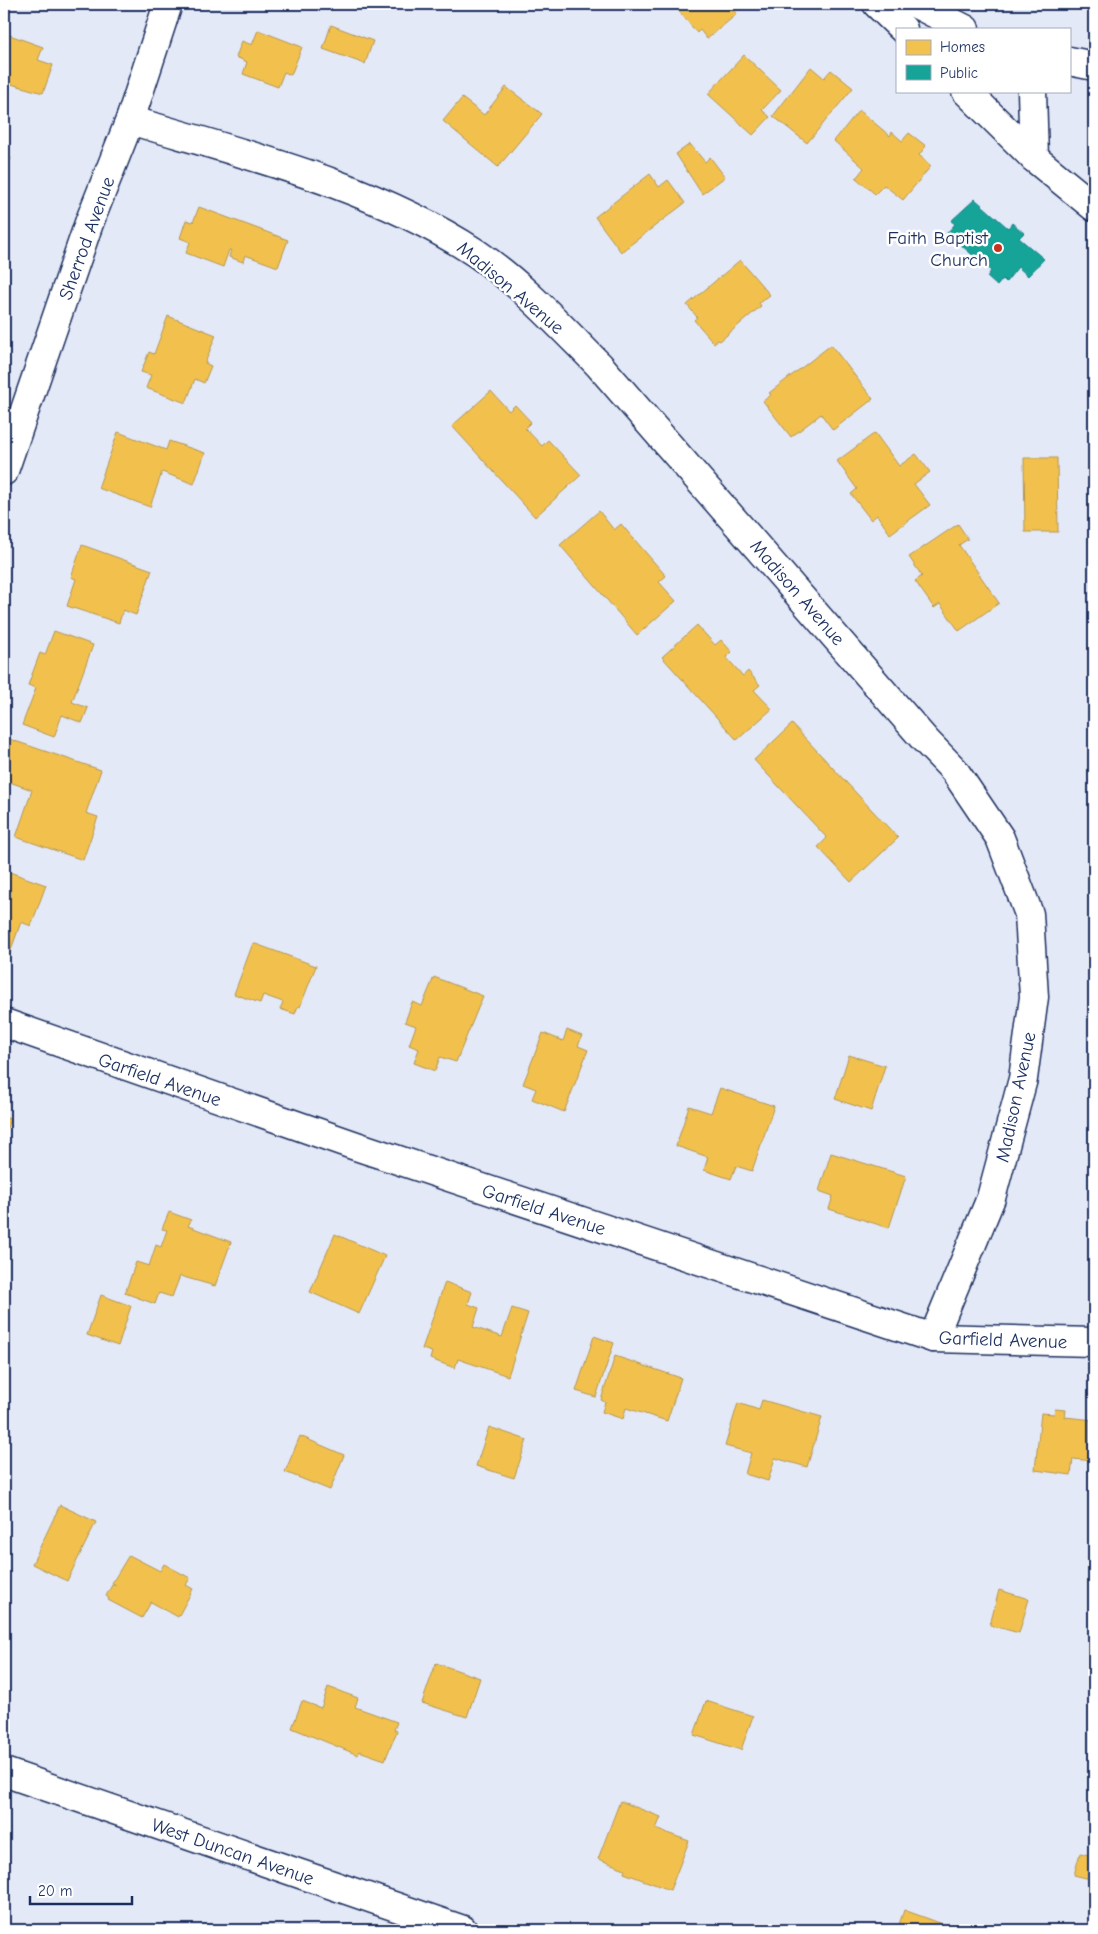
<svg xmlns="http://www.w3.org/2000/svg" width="1098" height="1934" font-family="'Comic Neue',sans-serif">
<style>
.homes{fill:#f2c14e;stroke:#b29553}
.public{fill:#17a398;stroke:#188087}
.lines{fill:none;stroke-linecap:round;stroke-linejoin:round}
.minor-casing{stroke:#1b2f5e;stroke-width:31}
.secondary-casing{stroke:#1b2f5e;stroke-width:31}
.minor{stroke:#fff;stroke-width:28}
.secondary{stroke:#fff;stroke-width:28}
.poi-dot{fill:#c8321e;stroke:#fff;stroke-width:2}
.labels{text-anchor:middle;stroke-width:5;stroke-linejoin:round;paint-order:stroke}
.poi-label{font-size:19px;fill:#1b2f5e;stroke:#fff;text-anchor:end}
.street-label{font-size:19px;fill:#1b2f5e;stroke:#fff}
</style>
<rect width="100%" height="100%" fill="#e4e9f8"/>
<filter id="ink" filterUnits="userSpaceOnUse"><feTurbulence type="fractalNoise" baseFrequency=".02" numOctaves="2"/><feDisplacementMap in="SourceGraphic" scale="10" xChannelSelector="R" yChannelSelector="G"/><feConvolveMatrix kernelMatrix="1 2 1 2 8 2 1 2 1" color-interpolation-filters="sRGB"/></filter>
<g filter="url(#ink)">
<!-- homes -->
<g class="homes">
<polygon points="673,4 732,4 730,6 737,14 707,39 700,30 697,33"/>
<polygon points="331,25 373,41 365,64 323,49"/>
<polygon points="258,30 302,47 291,75 284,72 278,87 243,74 247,62 236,57 242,41 252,45"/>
<polygon points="4,33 43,47 38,60 53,65 43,93 4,82"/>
<polygon points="744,55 781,90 762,110 770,117 753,135 708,94"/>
<polygon points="811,67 824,78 831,70 853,88 807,143 773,116"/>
<polygon points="506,87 542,114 498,167 443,121 462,98 484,115"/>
<polygon points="859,110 890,136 892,132 902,141 909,133 926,146 919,155 931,166 903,200 884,185 875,194 856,178 864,168 834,141"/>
<polygon points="690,144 705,162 710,157 725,177 702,194 676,154"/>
<polygon points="4,155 11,158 4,177"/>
<polygon points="650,174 659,187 668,180 685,203 621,252 595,217"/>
<polygon points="199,207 288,240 278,267 245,255 243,262 229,257 231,250 229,250 223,267 186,253 190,242 180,238 186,220 193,222"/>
<polygon points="740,260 770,295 759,303 761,306 720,341 718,340 714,343 694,320 697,317 687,305"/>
<polygon points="168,316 216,335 205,363 211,366 204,383 195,379 186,403 146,388 151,375 141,372 149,352 154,354"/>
<polygon points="831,345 873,399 833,430 821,414 791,437 763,401 771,395 769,393"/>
<polygon points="491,391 509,411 515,405 531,422 525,428 542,446 548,440 581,475 535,517 452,426"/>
<polygon points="118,432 166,450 169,441 205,453 194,484 162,472 150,507 98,488"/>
<polygon points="875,433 899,466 916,454 930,472 914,484 930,505 890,534 877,515 871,520 851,494 857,489 837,461"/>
<polygon points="1024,458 1057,458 1058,532 1025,532"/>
<polygon points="599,511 614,530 621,524 666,576 659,582 676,601 637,635 560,545"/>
<polygon points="958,524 968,539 959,545 999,603 959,631 940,604 934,608 915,581 922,576 909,557"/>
<polygon points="82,545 152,570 136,615 123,610 119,623 67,606 76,579 71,577"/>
<polygon points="697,625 715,645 721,640 732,652 726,657 743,676 748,671 760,685 754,690 772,709 737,740 662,657"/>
<polygon points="54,631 93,645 72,702 88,708 82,723 62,715 54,737 22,725 36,688 28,685 40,653 45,655"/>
<polygon points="792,724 898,838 851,882 818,847 827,838 754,760"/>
<polygon points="9,739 101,770 86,813 98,817 83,860 16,837 32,790 4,780 4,753"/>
<polygon points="4,870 46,885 31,926 21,922 8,958 4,957"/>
<polygon points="253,943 316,966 300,1007 298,1006 295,1014 280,1009 283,1002 263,995 260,1003 234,994"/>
<polygon points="434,977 483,996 456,1062 440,1057 435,1071 414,1063 419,1049 409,1045 416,1026 405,1022 412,1002 422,1006"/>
<polygon points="567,1030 582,1036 578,1046 588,1050 564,1112 532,1099 536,1089 523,1084 543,1033 563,1041"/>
<polygon points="849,1055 885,1066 871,1111 835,1099"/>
<polygon points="720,1088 774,1106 752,1171 736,1166 731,1179 704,1170 708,1157 676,1146 689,1106 711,1113"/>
<polygon points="4,1101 8,1102 4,1113"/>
<polygon points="4,1117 10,1119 4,1137"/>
<polygon points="831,1153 906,1176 889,1228 829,1209 833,1196 819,1191"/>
<polygon points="169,1212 191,1220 188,1226 231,1242 215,1286 180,1276 172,1297 159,1293 155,1304 125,1293 136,1262 149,1266 156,1245 161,1247 167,1230 162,1229"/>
<polygon points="335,1234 385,1256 359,1314 310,1292"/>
<polygon points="445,1282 472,1292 468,1304 479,1308 473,1327 502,1337 512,1308 528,1313 508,1376 458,1359 455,1368 430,1359 432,1352 422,1349"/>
<polygon points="101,1295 131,1306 118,1346 87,1335"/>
<polygon points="594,1336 614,1343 596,1397 576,1391"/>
<polygon points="615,1356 681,1378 667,1421 626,1408 623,1419 602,1412 605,1402 601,1400"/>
<polygon points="762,1400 822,1417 807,1467 775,1458 768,1481 745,1474 751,1453 725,1446 738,1403 759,1410"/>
<polygon points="1055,1409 1066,1410 1065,1417 1094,1420 1094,1461 1073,1459 1071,1475 1035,1470 1041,1413 1054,1414"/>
<polygon points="489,1427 527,1440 514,1478 476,1466"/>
<polygon points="300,1436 344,1455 330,1490 285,1472"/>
<polygon points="60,1505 96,1522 67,1581 32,1564"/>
<polygon points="129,1555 160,1571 164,1564 190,1578 186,1585 193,1589 178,1617 151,1602 142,1618 108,1600 109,1598 106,1596 112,1585 116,1585 112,1583"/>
<polygon points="999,1590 1029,1599 1019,1633 990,1625"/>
<polygon points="436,1663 480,1678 467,1717 422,1703"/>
<polygon points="328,1687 358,1698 355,1707 397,1722 394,1730 397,1731 385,1760 359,1751 358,1755 292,1728 302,1701 321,1708"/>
<polygon points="706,1701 753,1716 741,1750 694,1735"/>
<polygon points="620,1801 661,1817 656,1829 689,1841 670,1890 624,1873 625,1869 598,1859"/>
<polygon points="1080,1853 1094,1856 1094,1880 1074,1875"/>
<polygon points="904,1910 940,1923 937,1930 897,1930"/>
</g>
<!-- public -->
<polygon class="public" points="975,199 1008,228 1012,223 1024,233 1019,238 1044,259 1028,276 1018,267 1006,282 1003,279 997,286 987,277 991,271 947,233 955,224 951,221"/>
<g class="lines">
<defs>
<g id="minor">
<polyline points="877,4 903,29"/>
<polyline points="966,91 1034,158 1094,207"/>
<polyline points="1032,91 1034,158"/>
<path d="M130,120C247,155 372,185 476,253C522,284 560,326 599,365L925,740L954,770L1000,838L1029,914L1034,997L1023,1079L991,1198L933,1338"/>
<polyline points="4,471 89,223 130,120 168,4"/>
<polyline points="4,1023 356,1146 933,1338 1094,1342"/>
<polyline points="4,1772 463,1930"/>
</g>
<g id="secondary">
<polyline points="916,4 965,29"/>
<polyline points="1069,61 1094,66"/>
</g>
</defs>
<!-- minor casing -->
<use href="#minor" class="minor-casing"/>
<!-- secondary casing -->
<use href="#secondary" class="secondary-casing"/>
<!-- minor -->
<use href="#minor" class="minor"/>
<!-- secondary -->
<use href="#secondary" class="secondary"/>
</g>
</g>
<!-- markers -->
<circle class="poi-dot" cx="998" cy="248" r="5"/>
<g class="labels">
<!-- poi labels -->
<g class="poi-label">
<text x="988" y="244">Faith Baptist<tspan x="988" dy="22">Church</tspan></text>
</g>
<!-- street labels -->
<g class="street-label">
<text transform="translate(86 238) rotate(-70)" y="7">Sherrod Avenue</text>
<text transform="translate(511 287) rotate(40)" y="7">Madison Avenue</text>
<text transform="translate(798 592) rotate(49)" y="7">Madison Avenue</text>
<text transform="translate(160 1079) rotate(19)" y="7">Garfield Avenue</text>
<text transform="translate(1015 1097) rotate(-78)" y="7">Madison Avenue</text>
<text transform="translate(544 1209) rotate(18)" y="7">Garfield Avenue</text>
<text transform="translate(1003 1339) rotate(2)" y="7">Garfield Avenue</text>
<text transform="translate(233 1851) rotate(19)" y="7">West Duncan Avenue</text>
</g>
</g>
<!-- margin -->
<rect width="1098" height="1934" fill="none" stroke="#fff" stroke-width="20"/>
<rect x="10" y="10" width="1078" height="1914" fill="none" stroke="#1b2f5e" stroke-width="2" filter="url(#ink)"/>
<!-- legend -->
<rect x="896" y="28" width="175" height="65" fill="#ffffff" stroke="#a4acbf"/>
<rect x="906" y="40" width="25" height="15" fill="#f2c14e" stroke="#a4acbf"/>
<text x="940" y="52" font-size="15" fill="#1b2f5e">Homes</text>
<rect x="906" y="65" width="25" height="15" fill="#17a398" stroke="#a4acbf"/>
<text x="940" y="78" font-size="15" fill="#1b2f5e">Public</text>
<!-- scale -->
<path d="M30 1896v8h102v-8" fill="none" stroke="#1b2f5e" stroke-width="2.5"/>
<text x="38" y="1896" font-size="15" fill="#1b2f5e" stroke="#ffffff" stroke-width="4" paint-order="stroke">20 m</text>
</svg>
